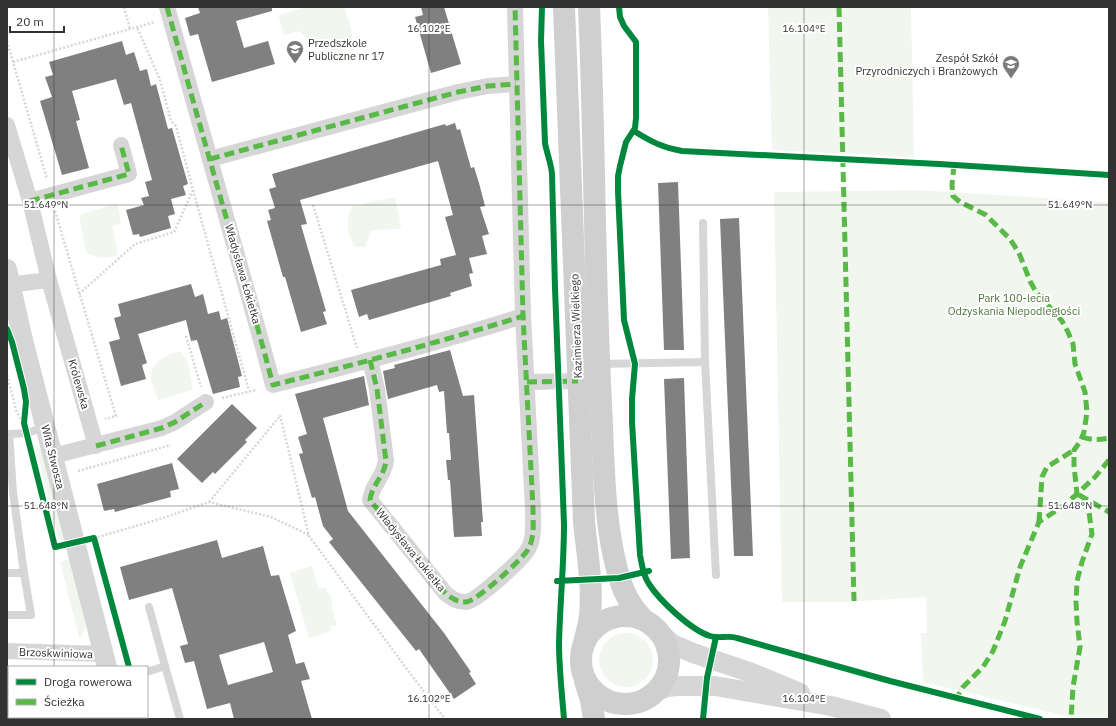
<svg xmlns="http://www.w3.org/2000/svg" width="1116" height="726" font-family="'IBM Plex Sans',sans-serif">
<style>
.green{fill:#f1f7ee}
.building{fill:#808080;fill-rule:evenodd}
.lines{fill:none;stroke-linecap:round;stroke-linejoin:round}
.path{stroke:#d6d6d6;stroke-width:2.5;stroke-dasharray:2 2;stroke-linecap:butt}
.service{stroke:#d6d6d6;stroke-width:8}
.minor{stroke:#d6d6d6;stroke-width:16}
.tertiary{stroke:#d6d6d6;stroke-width:20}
.secondary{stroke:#cfcfcf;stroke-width:22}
.quiet{stroke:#58b947;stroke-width:5;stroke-dasharray:10 5;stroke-linecap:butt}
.cycleway-casing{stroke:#fff;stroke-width:8}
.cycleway{stroke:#00873e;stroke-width:6}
.ticks{fill:none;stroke:#323232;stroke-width:1;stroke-opacity:0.45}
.labels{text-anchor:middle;stroke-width:4;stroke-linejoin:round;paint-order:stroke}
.poi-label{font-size:11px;fill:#323232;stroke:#fff;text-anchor:start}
.street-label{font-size:11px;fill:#323232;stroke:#fff}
.park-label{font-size:11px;fill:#4e733b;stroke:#fff}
.ticks-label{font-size:10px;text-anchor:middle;fill:#323232;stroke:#fff;stroke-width:4;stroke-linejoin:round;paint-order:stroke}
</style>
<rect width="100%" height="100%" fill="#fff"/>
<!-- green -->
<g class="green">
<path d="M306,7H344C348,20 359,40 346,49C340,54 337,56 329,56L328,45C319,41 304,39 300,31L284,35L278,15Z"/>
<polygon points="768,7 911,7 914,157 772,150"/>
<polygon points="916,190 1109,202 1109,719 1077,719 923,682 921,633 927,633 926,597 847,602 782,602 774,192"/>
<path d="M395,197L401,226L399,229L372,230L365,247H355C346,232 345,222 352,206Z"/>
<path d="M114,204L118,205L121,224L112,226L118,252L116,256C103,259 98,258 86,253L79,215Z"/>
<path d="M180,351L188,362L193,390L158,400C156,393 152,385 151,378C150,362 168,354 180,351Z"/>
<polygon points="35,445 43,451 66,541 60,540 58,537"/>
<polygon points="70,559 85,622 85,627 80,640 60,562"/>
<polygon points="312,566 319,589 326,587 328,594 330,594 333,604 331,605 337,625 330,627 332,631 309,638 290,573"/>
<circle cx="626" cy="660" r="27"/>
</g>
<!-- building -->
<g class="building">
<polygon points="198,7 272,7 272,11 236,21 244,48 268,41 275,64 212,82 198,34 190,36 185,18 200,13"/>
<polygon points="421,7 444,7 461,64 431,73 415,17 423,15"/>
<polygon points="122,41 126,55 134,52 140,71 147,69 151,86 156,84 168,129 172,128 188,184 183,186 186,195 171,199 175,214 168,216 171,228 140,237 139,234 133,235 126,210 144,205 141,198 149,196 145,182 152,180 131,103 124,105 116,79 72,91 80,120 76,121 89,168 62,175 40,101 52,97 45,77 53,75 49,62"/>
<polygon points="455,123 457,130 460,129 471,168 474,167 479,183 485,206 480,207 489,234 482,236 487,254 469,258 473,273 469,274 472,286 450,293 451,296 369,320 367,314 359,317 351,290 441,265 440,259 456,255 445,217 453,215 438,161 300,200 307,224 301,225 326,311 323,312 327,324 301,332 285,277 283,277 267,221 271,220 268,210 275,208 269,189 276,187 272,174 445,124 446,126"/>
<polygon points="678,182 684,350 664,350 658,183"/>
<polygon points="739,218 753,556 734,556 720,219"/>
<polygon points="191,284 195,297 203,294 208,314 219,311 221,320 227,318 242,376 238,377 240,387 213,394 197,340 191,341 186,320 138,334 147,363 142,365 146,379 121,386 109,342 120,339 114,318 121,316 118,304"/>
<polygon points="450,350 463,396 474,395 483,522 481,522 482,536 454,537 450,480 448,480 446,460 451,460 449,433 447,433 444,391 439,392 437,385 388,399 383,371 395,368 394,365"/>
<polygon points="364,376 369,405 323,418 342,489 348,511 444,633 471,672 469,673 476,684 454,699 419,649 416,651 329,542 333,539 323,526 315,497 312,498 299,454 303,453 298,437 307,434 295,394"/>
<polygon points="684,378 690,558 671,559 664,379"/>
<polygon points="232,404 257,428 245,440 247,442 215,474 213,472 202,483 177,459"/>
<polygon points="172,463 179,489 170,491 171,497 115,512 114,509 104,511 97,484"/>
<path d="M217,540L222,558L263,546L271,576L279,575L296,631L288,635L296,664L304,662L310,679L301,681L312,719H234L230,703L207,709L194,661L185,663L180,646L188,644L172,588L129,600L120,567ZM264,642L273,672L228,685L219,655Z"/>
</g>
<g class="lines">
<!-- path -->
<g class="path">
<polyline points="124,7 130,29"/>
<polyline points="7,41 47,179"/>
<polyline points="13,62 155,22"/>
<polyline points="193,190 249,391"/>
<polyline points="313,205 357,348"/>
<polyline points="55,211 116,416 105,419"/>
<polyline points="79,294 135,244 174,232 193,190 176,126 171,121 160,80 137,27"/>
<polyline points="186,336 201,387"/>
<polyline points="7,375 16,410 22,421"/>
<polyline points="222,398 256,390"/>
<polyline points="280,415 309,536 409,672 445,719"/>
<polyline points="78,471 171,445"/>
<polyline points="209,502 280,416"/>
<polyline points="94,538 160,519 209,502 271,517 309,535"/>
</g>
<!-- service -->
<g class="service">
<polyline points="703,223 705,362"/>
<polyline points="599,364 705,362 716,575"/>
<polyline points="7,573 24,573 13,492 9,434 27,433 45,427"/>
<polyline points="149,607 165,666"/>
<polyline points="7,615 31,615 24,573"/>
<polyline points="147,672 165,666 180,719"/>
</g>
<!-- minor -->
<g class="minor">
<path d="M167,7C192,98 218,189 244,280C254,315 264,350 273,385C357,364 441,342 523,316"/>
<polyline points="7,125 30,201 49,280 96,446"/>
<polyline points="210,159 458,92 488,86 516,84"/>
<polyline points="30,201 129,174 121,145"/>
<polyline points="7,285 49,280"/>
<path d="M370,360L377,389L386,461C384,477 372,484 370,500L446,594C453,599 457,602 466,602C477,601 520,561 527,551C535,540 533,521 533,508L523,316L515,7"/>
<polyline points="527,382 578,381"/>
<polyline points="53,456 162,428 175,422 206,402"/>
<polyline points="7,651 104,654"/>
</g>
<!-- tertiary -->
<g class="tertiary">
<polyline points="7,269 22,336 107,667"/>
<polyline points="661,634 672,644 693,653 752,673 800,693"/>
<polyline points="657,691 667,687 677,686 715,686 831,706 881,719"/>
<polyline points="120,717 121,719"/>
</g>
<!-- secondary -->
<g class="secondary">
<path d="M564,7L584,522C587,553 593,584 590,616C589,625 586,634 584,643"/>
<path d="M589,7C595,139 594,271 601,403C604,461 603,521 619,577C624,594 631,607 643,619"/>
<circle cx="625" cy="660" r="44"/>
<polyline points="585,681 591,700 594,719"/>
</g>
<!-- quiet -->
<g class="quiet">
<path d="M167,7C192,98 218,189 244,280C254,315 264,350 273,385C357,364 441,342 523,316"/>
<polyline points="839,7 854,601"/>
<polyline points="210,159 458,92 488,86 516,84"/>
<polyline points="954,165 952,185 953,196 960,202 986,215 1010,239 1019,253 1030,281 1036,292 1062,321 1068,332 1073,344 1075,364 1085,392 1087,412 1084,432 1080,442 1074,450 1074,466 1077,494 1089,512 1092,534 1082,562 1077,581 1076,601 1077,622 1080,647 1073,687 1071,719"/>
<polyline points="30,201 129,174 121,145"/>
<path d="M370,360L377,389L386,461C384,477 372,484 370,500L446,594C453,599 457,602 466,602C477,601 520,561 527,551C535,540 533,521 533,508L523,316L515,7"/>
<polyline points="527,382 578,381"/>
<path d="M1082,437C1091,440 1099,440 1109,438"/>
<polyline points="96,446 162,428 175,422 206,402"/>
<polyline points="1079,495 1109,512"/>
<polyline points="1039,522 1042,477 1047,467 1074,450"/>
<polyline points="955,701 963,687 983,667 993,651 1005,621 1020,567 1039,522 1063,506 1077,494 1095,477 1109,460"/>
<polyline points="144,717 144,719"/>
</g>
<defs>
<g id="cycleway">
<path d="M542,7L541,41L545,143C547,154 551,163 552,174L555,288L564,524C564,564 560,603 559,643C559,668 562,694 564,719"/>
<path d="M619,7L620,17L624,26L636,42V118L635,128L626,142L620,166L618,176V191L624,320L635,364L632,399V422L640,555C642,565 643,576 649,584C660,601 691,630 710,636C719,639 728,635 737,638L890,681L1040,719"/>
<path d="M634,131C650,141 663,148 682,151L939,164L1109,175"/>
<polyline points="7,329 12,342 24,389 26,402 24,423 55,547 94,538 129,667"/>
<polyline points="557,581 619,578 649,571"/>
<polyline points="703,719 707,678 716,637"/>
</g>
</defs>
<!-- cycleway casing -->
<use href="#cycleway" class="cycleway-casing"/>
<!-- cycleway -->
<use href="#cycleway" class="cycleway"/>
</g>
<!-- ticks -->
<path class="ticks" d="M54,7V667M429,7V719M804,7V719M7,205H1109M7,506H1109M54,717V719"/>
<!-- icons -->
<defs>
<symbol id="school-pin" viewBox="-11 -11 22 30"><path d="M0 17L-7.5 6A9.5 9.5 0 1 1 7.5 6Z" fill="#7a7a7a" stroke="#fff"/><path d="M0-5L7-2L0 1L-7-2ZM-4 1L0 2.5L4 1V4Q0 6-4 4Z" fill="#fff"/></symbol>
</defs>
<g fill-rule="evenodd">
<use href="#school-pin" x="285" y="39" width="20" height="27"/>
<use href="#school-pin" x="1001" y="54" width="20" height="27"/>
</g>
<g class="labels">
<!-- poi labels -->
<g class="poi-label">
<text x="308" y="47">Przedszkole<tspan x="308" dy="13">Publiczne nr 17</tspan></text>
<text x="998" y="62" text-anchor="end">Zespół Szkół<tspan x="998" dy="13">Przyrodniczych i Branżowych</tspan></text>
</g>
<!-- street labels -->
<g class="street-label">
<text transform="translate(243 274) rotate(74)" y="4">Władysława Łokietka</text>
<text transform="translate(576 326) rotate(-92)" y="4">Kazimierza Wielkiego</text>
<text transform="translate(79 384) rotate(74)" y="4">Królewska</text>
<text transform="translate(53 457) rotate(76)" y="4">Wita Stwosza</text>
<text transform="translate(411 550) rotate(51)" y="4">Władysława Łokietka</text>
<text transform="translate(56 653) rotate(2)" y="4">Brzoskwiniowa</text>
</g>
<!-- park labels -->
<g class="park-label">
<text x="1014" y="302">Park 100-lecia<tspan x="1014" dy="13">Odzyskania Niepodległości</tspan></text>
</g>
</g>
<g class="ticks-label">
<text x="429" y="32">16.102°E</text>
<text x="804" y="32">16.104°E</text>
<text x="46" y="208">51.649°N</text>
<text x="1070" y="208">51.649°N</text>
<text x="46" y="509">51.648°N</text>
<text x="1070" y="509">51.648°N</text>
<text x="429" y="702">16.102°E</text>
<text x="804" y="702">16.104°E</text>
</g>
<!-- border -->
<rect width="1116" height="726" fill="none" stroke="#323232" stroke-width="16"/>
<!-- legend -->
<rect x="8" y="666" width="140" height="52" fill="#ffffff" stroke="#adadad"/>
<rect x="16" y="679" width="20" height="6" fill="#00873e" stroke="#adadad"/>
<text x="44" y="686" font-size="12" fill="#323232">Droga rowerowa</text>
<rect x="16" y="699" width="20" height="6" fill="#58b947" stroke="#adadad"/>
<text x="44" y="706" font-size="12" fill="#323232">Ścieżka</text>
<!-- scale -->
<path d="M10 26v6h54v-6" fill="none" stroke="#323232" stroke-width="2"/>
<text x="16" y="26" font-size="12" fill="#323232" stroke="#ffffff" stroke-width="3" paint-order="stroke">20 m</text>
</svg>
